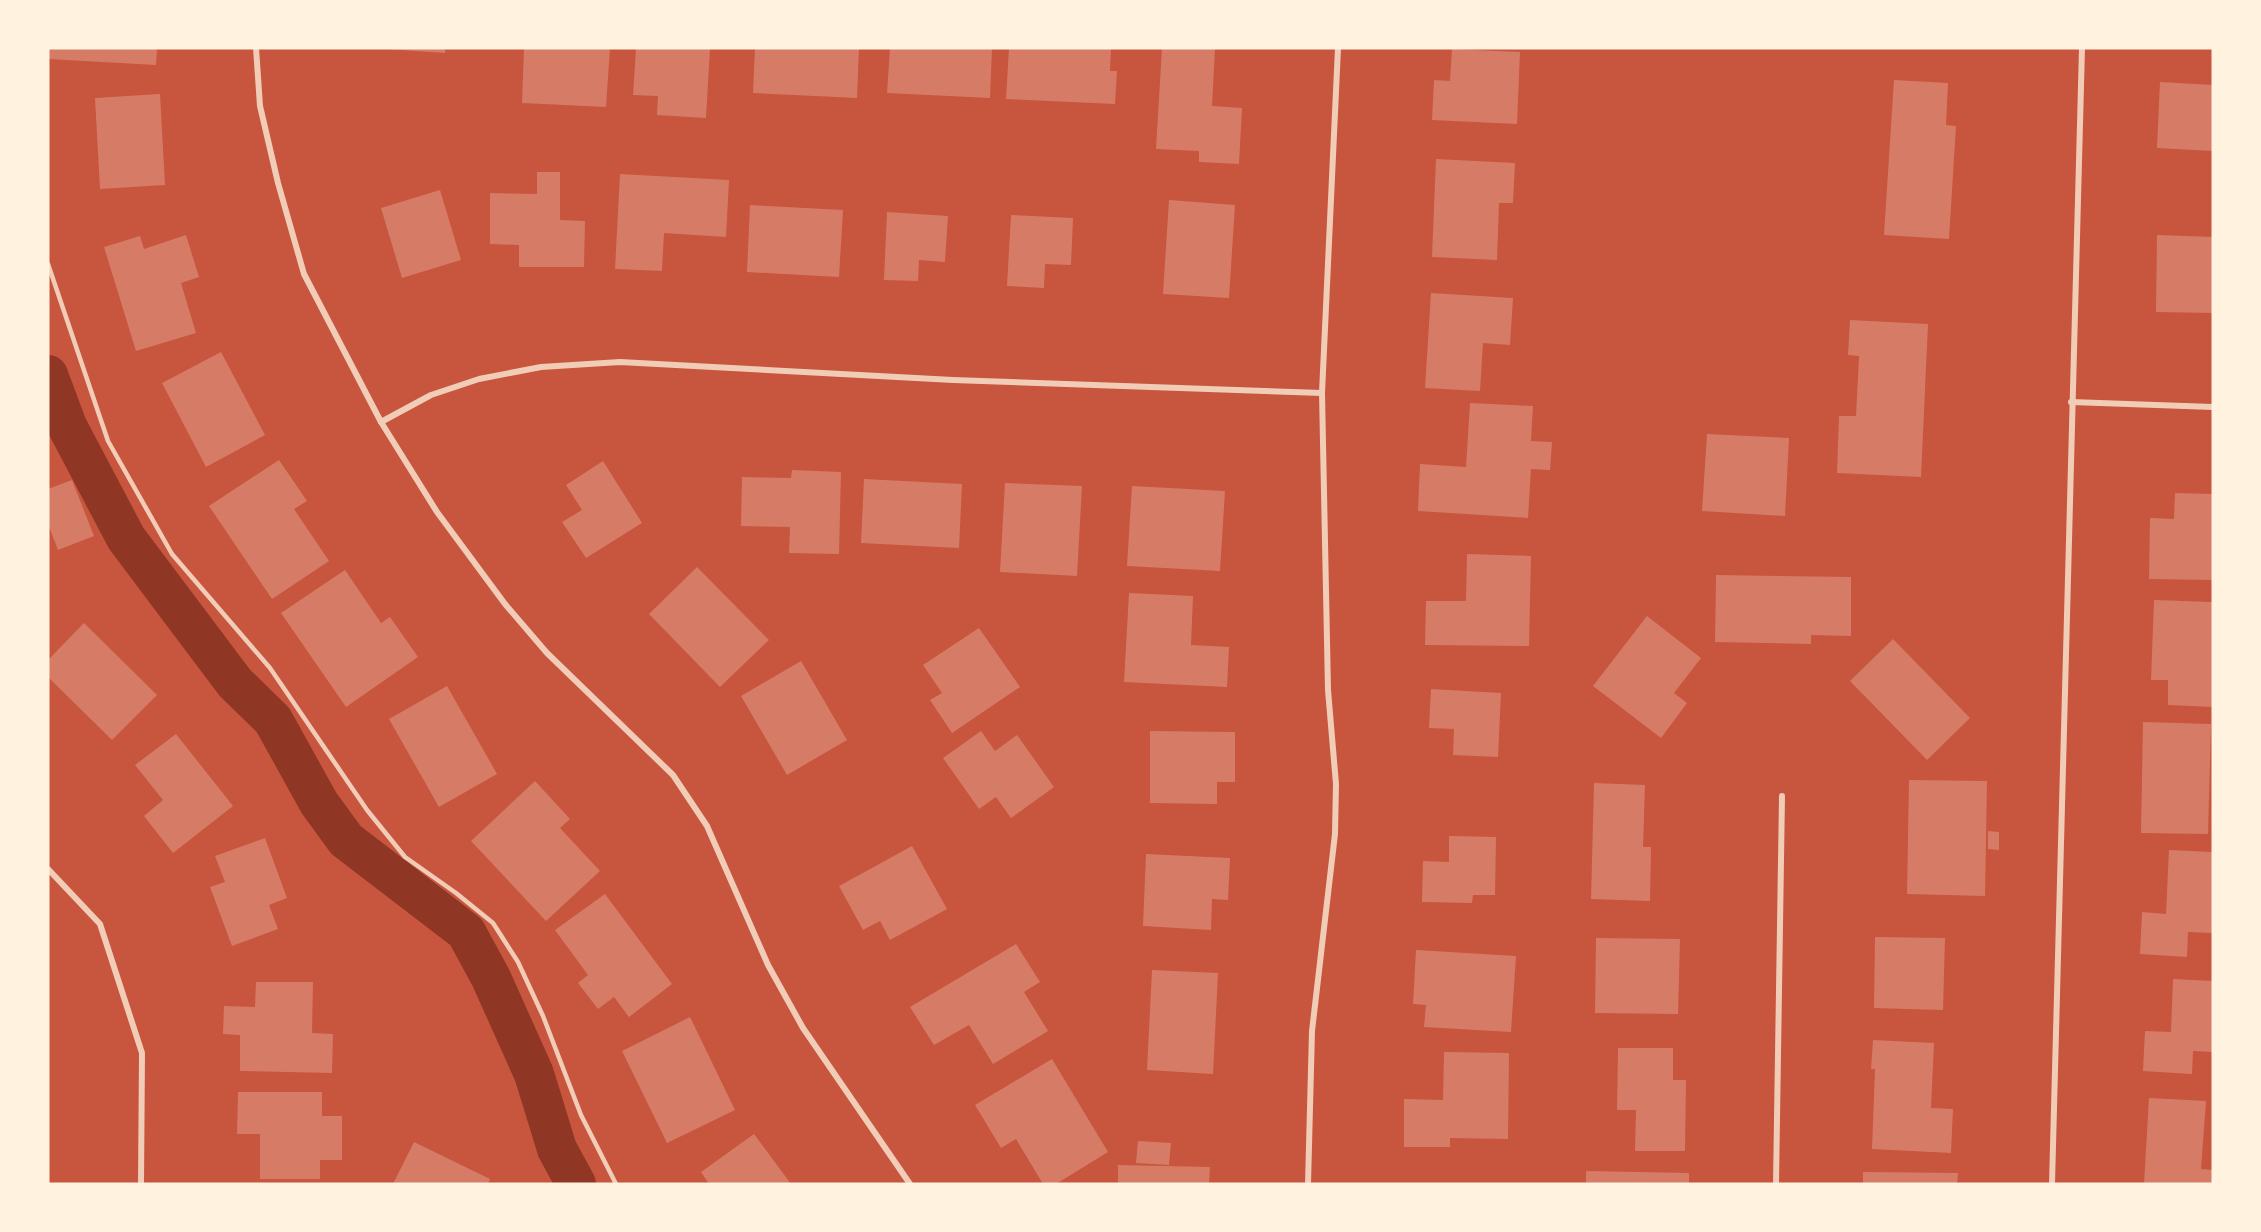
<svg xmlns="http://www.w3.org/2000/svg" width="2261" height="1232" font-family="Bitter,serif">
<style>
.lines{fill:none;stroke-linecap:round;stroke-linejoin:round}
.canal{stroke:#8f3625;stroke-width:40}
.building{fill:#d67c66}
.service{stroke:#f1ccb7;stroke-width:4.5}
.minor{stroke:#f1ccb7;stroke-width:6}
</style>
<rect width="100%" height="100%" fill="#c8553d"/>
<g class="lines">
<!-- canal -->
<polyline class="canal" points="48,375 67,426 126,538 235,683 273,720 319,803 346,840 466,932 491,978 534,1074 557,1149 576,1184"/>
</g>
<!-- building -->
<g class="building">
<polygon points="48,48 157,48 156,65 48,59"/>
<polygon points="373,48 445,48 445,53"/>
<polygon points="524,48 610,48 606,107 522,103"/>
<polygon points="636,48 710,48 706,118 657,115 658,96 633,95"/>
<polygon points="755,48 859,48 857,98 753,93"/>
<polygon points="890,48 992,48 990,98 887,93"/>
<polygon points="1009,48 1111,48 1110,71 1117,71 1115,104 1006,99"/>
<polygon points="1162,48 1215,48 1212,106 1242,108 1239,164 1199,162 1199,151 1156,149"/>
<polygon points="1452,49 1520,52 1517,124 1432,120 1434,80 1450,81"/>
<polygon points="1894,80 1948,83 1946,125 1956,126 1949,239 1884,235"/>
<polygon points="2160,82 2213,85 2213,151 2157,148"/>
<polygon points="160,94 165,185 100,189 95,98"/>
<polygon points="1436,159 1515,163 1513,203 1499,203 1497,260 1432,257"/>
<polygon points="537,172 560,172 560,220 585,221 584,267 519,267 519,245 490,244 490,193 537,194"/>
<polygon points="620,174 729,180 726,237 664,233 662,271 615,269"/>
<polygon points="440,190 461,260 402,278 381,208"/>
<polygon points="1169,200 1235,205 1229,298 1163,294"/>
<polygon points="750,205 843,210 839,277 747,272"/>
<polygon points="887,212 948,216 945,262 919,260 918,281 884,280"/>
<polygon points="1011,215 1073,218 1071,265 1045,264 1044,288 1007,286"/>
<polygon points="186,235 199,277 181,283 196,333 136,351 104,247 140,236 144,249"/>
<polygon points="2157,235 2213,237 2213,313 2156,312"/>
<polygon points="1431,293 1513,298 1510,345 1483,343 1480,391 1425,388"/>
<polygon points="1850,320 1928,324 1921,477 1837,473 1839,416 1856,416 1859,356 1848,355"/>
<polygon points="221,352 265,435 206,467 162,383"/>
<polygon points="1470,403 1533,406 1531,441 1552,442 1550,470 1531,469 1528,518 1418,511 1420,464 1466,467"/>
<polygon points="1707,434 1789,438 1785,516 1702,511"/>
<polygon points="279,460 307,501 294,509 329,561 272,599 209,506"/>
<polygon points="603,461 642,523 586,558 562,522 582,510 566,485"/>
<polygon points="792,470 841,472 839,554 789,553 790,527 741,526 742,477 791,478"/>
<polygon points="864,479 962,484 959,548 861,543"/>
<polygon points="72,480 94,536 58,550 48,524 48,489"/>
<polygon points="1005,483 1082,486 1077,576 1000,572"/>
<polygon points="1132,486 1225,491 1220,571 1127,566"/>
<polygon points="2175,493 2213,494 2213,580 2149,579 2150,518 2174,519"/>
<polygon points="1467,554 1531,556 1529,646 1425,645 1426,601 1466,601"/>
<polygon points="697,567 769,640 720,687 649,614"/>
<polygon points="345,570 381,623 390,617 418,657 346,707 281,613"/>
<polygon points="1716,575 1851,577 1851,636 1811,635 1811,644 1715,642"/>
<polygon points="1129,593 1193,596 1191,645 1229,647 1227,687 1124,682"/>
<polygon points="2154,600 2213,602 2213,707 2168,705 2168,680 2151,680"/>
<polygon points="1647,616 1701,658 1674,693 1687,703 1661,738 1593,686"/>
<polygon points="84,623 157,695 112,740 48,677 48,660"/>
<polygon points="979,628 1020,687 952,733 930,700 942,693 923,665"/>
<polygon points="1893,639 1970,718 1927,760 1850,681"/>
<polygon points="801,661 847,740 787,775 741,696"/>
<polygon points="447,686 497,774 439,807 389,719"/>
<polygon points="1431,689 1501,693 1498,757 1453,755 1454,729 1429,728"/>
<polygon points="2143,722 2211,724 2208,834 2141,833"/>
<polygon points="981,731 995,751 1017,735 1054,787 1011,818 996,797 979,809 943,758"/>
<polygon points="1150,731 1235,732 1235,782 1217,782 1217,804 1150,803"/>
<polygon points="176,734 233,806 173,853 144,816 163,800 135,765"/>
<polygon points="1909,780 1987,781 1985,896 1907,894"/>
<polygon points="535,781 570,819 560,828 600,871 546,921 471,841"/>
<polygon points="1594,783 1645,785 1643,847 1651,847 1650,901 1591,899"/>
<polygon points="1988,831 1999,832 1999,850 1988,849"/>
<polygon points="1449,836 1496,837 1495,895 1473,895 1472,903 1422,902 1423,861 1449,862"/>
<polygon points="265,838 287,898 269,905 278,929 232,946 210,887 225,882 215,856"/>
<polygon points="912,846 947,909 890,940 880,921 863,930 839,886"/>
<polygon points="2169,850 2213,852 2213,933 2188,932 2187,957 2140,954 2142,912 2166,914"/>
<polygon points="1146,854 1230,858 1228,900 1212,899 1211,930 1143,926"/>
<polygon points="605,894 672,984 629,1017 614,997 598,1009 578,983 588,975 555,930"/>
<polygon points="1875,937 1945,938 1943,1010 1874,1008"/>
<polygon points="1596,938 1680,939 1678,1014 1595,1013"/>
<polygon points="1016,944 1040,982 1024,992 1048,1031 993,1064 969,1025 934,1045 910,1007"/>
<polygon points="1416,950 1516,956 1511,1032 1424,1027 1426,1005 1413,1004"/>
<polygon points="1152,970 1218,973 1213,1074 1147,1070"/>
<polygon points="2173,979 2213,981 2213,1052 2193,1051 2192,1074 2143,1071 2145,1031 2171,1032"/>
<polygon points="256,982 313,982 312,1033 333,1034 332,1073 240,1071 240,1035 223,1034 224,1006 255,1007"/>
<polygon points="690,1017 735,1110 667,1143 622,1051"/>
<polygon points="1873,1040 1934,1043 1931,1108 1953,1109 1951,1153 1872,1149 1875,1069 1871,1069"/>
<polygon points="1618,1048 1673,1048 1673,1080 1686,1080 1685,1151 1635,1151 1636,1110 1617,1110"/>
<polygon points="1444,1052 1509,1053 1508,1139 1450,1138 1450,1147 1404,1147 1404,1099 1443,1100"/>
<polygon points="1052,1059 1108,1152 1056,1184 1043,1184 1016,1139 1001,1148 975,1105"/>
<polygon points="238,1092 322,1092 322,1116 342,1116 342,1160 320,1160 320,1179 260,1179 260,1134 237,1134"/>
<polygon points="2149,1098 2206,1101 2201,1169 2213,1170 2213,1184 2144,1184"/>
<polygon points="754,1134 791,1184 709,1184 701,1172"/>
<polygon points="1138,1141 1171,1143 1169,1165 1136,1163"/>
<polygon points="414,1142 490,1179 488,1184 393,1184"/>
<polygon points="1118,1165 1210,1167 1209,1184 1118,1184"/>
<polygon points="1586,1171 1689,1173 1689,1184 1586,1184"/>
<polygon points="1863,1172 1958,1173 1957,1184 1863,1184"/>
</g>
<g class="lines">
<!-- service -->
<polyline class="service" points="48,264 108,441 172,554 270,668 367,810 405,857 456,893 493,923 518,962 543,1016 581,1115 616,1184"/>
<!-- minor -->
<g class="minor">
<polyline points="256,48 260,106 278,183 304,274 381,422 437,512 505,604 547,653 673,775 707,826 768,965 803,1028 910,1184"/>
<polyline points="2071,402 2213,407"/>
<polyline points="381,422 431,395 479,379 541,367 620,362 953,380 1322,393"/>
<polyline points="48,869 100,924 142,1053 141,1184"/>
<polyline points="1308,1184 1312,1031 1335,834 1336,784 1328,690 1322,393 1338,48"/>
<polyline points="1776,1184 1782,796"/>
<polyline points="2052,1184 2082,48"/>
</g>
</g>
<!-- border -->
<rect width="2261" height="1232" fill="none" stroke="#fff3e0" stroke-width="99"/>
</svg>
